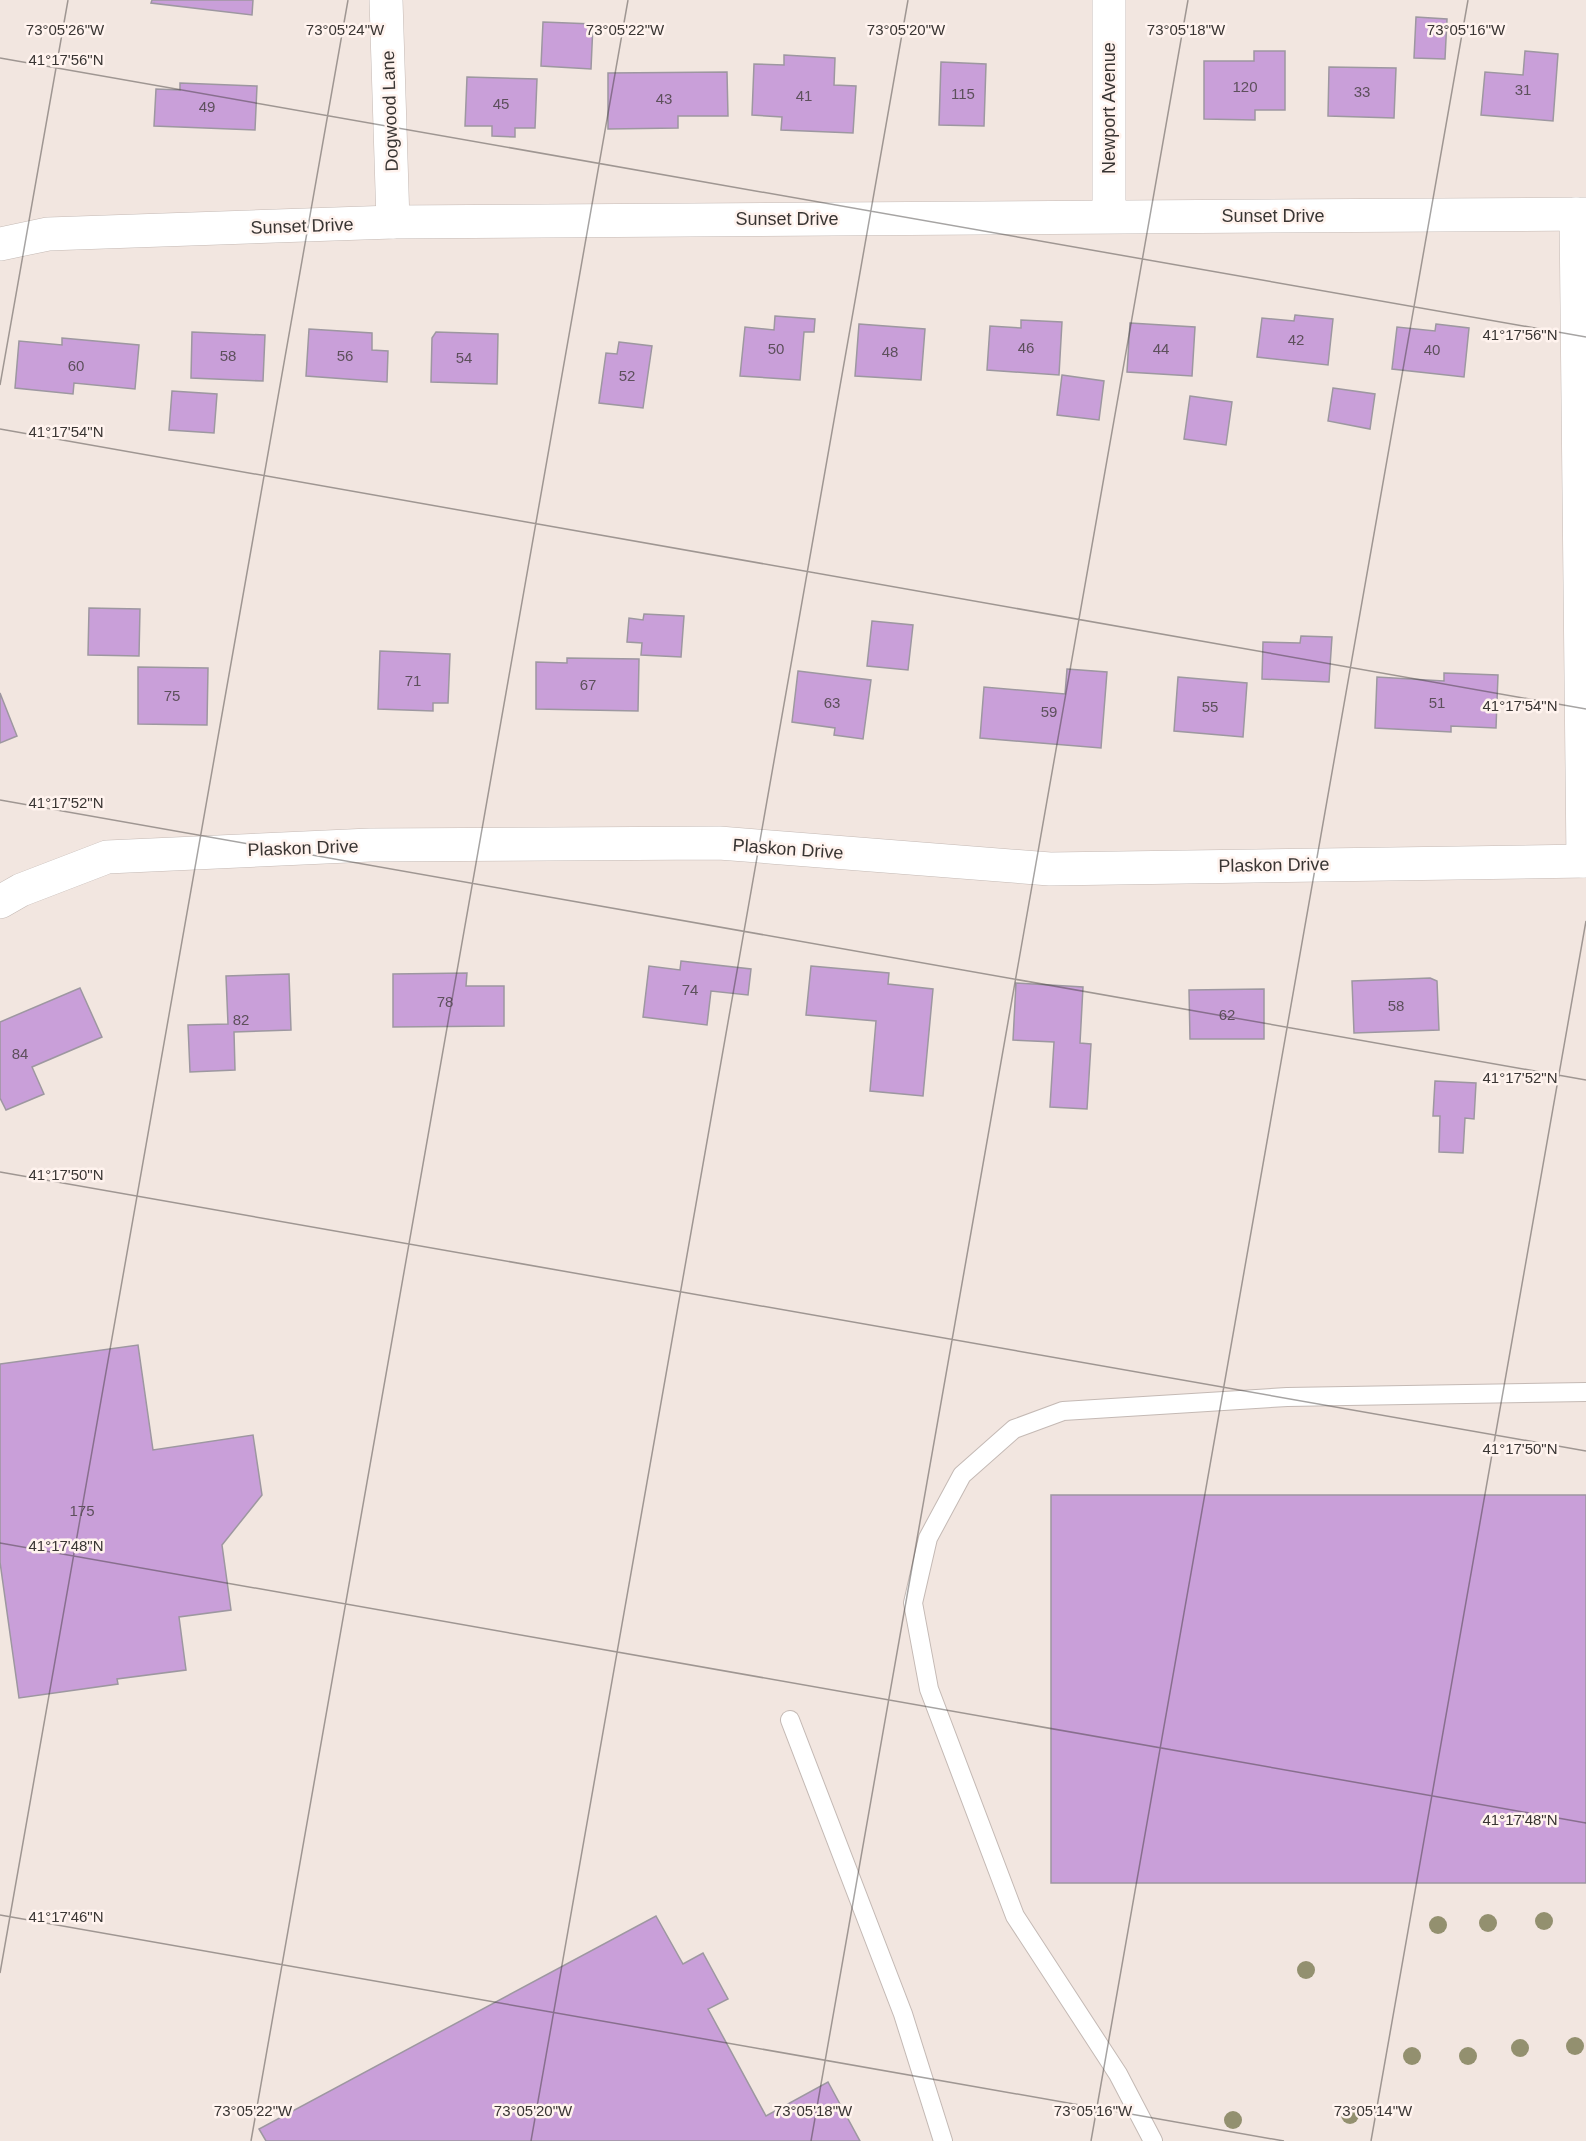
<svg xmlns="http://www.w3.org/2000/svg" width="1586" height="2141" font-family="Arial,sans-serif">
<style>
.building{fill:#c99fd9;stroke:#9d97a0;stroke-width:1.5}
.lines{fill:none;stroke-linecap:round;stroke-linejoin:round}
.service-casing{stroke:#c4b9b4;stroke-width:20}
.minor-casing{stroke:#c4b9b4;stroke-width:34}
.service{stroke:#fff;stroke-width:18}
.minor{stroke:#fff;stroke-width:33}
.tree{fill:#93906f}
.ticks{fill:none;stroke:#393533;stroke-width:1.5;stroke-opacity:0.45}
.labels{text-anchor:middle;stroke-width:5;stroke-linejoin:round;paint-order:stroke}
.number-label{font-size:15px;fill:#5d505c}
.street-label{font-size:18px;fill:#393533;stroke:#fff3ee}
.ticks-label{font-size:15px;text-anchor:middle;fill:#393533;stroke:#fff3ee;stroke-width:5;stroke-linejoin:round;paint-order:stroke}
</style>
<rect width="100%" height="100%" fill="#f2e6e0"/>
<!-- building -->
<g class="building">
<polygon points="152,0 253,0 252,15 151,3"/>
<polygon points="1416,17 1447,19 1445,59 1414,58"/>
<polygon points="543,22 593,24 591,69 541,66"/>
<polygon points="1254,51 1285,51 1285,110 1255,110 1255,120 1204,119 1204,61 1254,61"/>
<polygon points="1525,51 1558,54 1553,121 1481,115 1485,72 1523,75"/>
<polygon points="784,55 835,58 834,85 856,86 853,133 781,130 782,117 752,115 754,64 784,65"/>
<polygon points="941,62 986,64 984,126 939,125"/>
<polygon points="1329,67 1396,68 1394,118 1328,116"/>
<polygon points="727,72 728,116 678,116 678,128 608,129 608,73"/>
<polygon points="467,77 537,79 535,128 515,128 515,137 492,136 492,126 465,126"/>
<polygon points="180,83 257,86 255,130 154,126 156,89 180,90"/>
<polygon points="1295,315 1333,319 1328,365 1257,357 1262,318 1294,321"/>
<polygon points="775,316 815,319 814,332 804,332 800,380 740,376 745,327 774,330"/>
<polygon points="1021,320 1062,322 1059,375 987,370 990,326 1021,328"/>
<polygon points="1130,323 1195,327 1192,376 1127,372"/>
<polygon points="859,324 925,329 921,380 855,376"/>
<polygon points="1436,324 1469,328 1464,377 1392,369 1397,327 1435,331"/>
<polygon points="309,329 372,333 372,350 388,351 387,382 306,376"/>
<polygon points="192,332 265,335 263,381 191,378"/>
<polygon points="436,332 498,334 497,384 431,382 432,338"/>
<polygon points="62,338 139,345 135,389 74,383 73,394 15,388 19,341 62,345"/>
<polygon points="619,342 652,346 643,408 599,403 606,353 617,354"/>
<polygon points="1062,375 1104,381 1099,420 1057,415"/>
<polygon points="1333,388 1375,394 1370,429 1328,421"/>
<polygon points="172,391 217,394 214,433 169,430"/>
<polygon points="1190,396 1232,402 1226,445 1184,439"/>
<polygon points="89,608 140,609 139,656 88,655"/>
<polygon points="644,614 684,616 681,657 641,655 642,643 627,642 629,618 643,620"/>
<polygon points="872,621 913,625 908,670 867,666"/>
<polygon points="1301,636 1332,637 1329,682 1262,679 1263,642 1300,643"/>
<polygon points="380,651 450,654 448,703 433,703 433,711 378,709"/>
<polygon points="567,658 639,659 638,711 536,709 536,662 567,663"/>
<polygon points="138,667 208,668 207,725 138,724"/>
<polygon points="1067,669 1107,672 1101,748 980,738 984,687 1065,694"/>
<polygon points="798,671 871,680 863,739 834,735 835,728 792,722"/>
<polygon points="1444,673 1498,675 1496,728 1451,726 1451,732 1375,728 1377,677 1444,681"/>
<polygon points="1178,677 1247,683 1243,737 1174,731"/>
<polygon points="0,693 17,736 0,743"/>
<polygon points="681,961 751,969 748,995 711,991 707,1025 643,1017 649,966 680,970"/>
<polygon points="811,966 889,973 888,984 933,989 923,1096 870,1091 876,1021 806,1015"/>
<polygon points="467,973 466,986 504,986 504,1026 393,1027 393,974"/>
<polygon points="289,974 291,1030 234,1032 235,1070 190,1072 188,1025 228,1024 226,976"/>
<polygon points="1430,978 1437,981 1439,1030 1354,1033 1352,981"/>
<polygon points="1016,983 1083,987 1080,1043 1091,1044 1087,1109 1050,1107 1054,1042 1013,1040"/>
<polygon points="80,988 102,1037 32,1067 44,1094 6,1110 0,1098 0,1022"/>
<polygon points="1264,989 1264,1039 1190,1039 1189,990"/>
<polygon points="1435,1081 1476,1083 1474,1119 1465,1118 1463,1153 1439,1152 1440,1116 1433,1116"/>
<polygon points="138,1345 153,1450 253,1435 262,1495 222,1545 231,1610 179,1617 186,1670 117,1679 118,1684 19,1698 0,1562 0,1364"/>
<rect x="1051" y="1495" width="535" height="388"/>
<polygon points="656,1916 683,1964 703,1953 728,1999 708,2009 766,2116 828,2082 860,2141 266,2141 259,2129"/>
</g>
<g class="lines">
<defs>
<g id="service">
<polyline points="790,1720 903,2014 943,2141"/>
<polyline points="1153,2141 1118,2074 1015,1916 929,1689 913,1603 928,1538 962,1475 1014,1429 1063,1411 1287,1397 1586,1392"/>
</g>
<g id="minor">
<polyline points="386,0 393,222"/>
<polyline points="1576,214 1583,861"/>
<polyline points="1109,216 1109,0"/>
<polyline points="0,244 48,234 393,222 1586,214"/>
<polyline points="0,902 21,890 107,857 370,845 719,843 1050,869 1586,861"/>
</g>
</defs>
<!-- service casing -->
<use href="#service" class="service-casing"/>
<!-- minor casing -->
<use href="#minor" class="minor-casing"/>
<!-- service -->
<use href="#service" class="service"/>
<!-- minor -->
<use href="#minor" class="minor"/>
</g>
<!-- trees -->
<g class="tree">
<circle cx="1544" cy="1921" r="9"/>
<circle cx="1488" cy="1923" r="9"/>
<circle cx="1438" cy="1925" r="9"/>
<circle cx="1306" cy="1970" r="9"/>
<circle cx="1575" cy="2046" r="9"/>
<circle cx="1520" cy="2048" r="9"/>
<circle cx="1412" cy="2056" r="9"/>
<circle cx="1468" cy="2056" r="9"/>
<circle cx="1350" cy="2115" r="9"/>
<circle cx="1233" cy="2120" r="9"/>
</g>
<!-- ticks -->
<path class="ticks" d="M0,58L1586,337M0,385L68,0M0,429L1586,709M0,800L1586,1080M0,1172L1586,1451M0,1543L1586,1823M0,1915L1284,2141M0,1973L348,0M251,2141L628,0M531,2141L908,0M811,2141L1188,0M1091,2141L1468,0M1371,2141L1586,921"/>
<g class="labels">
<!-- number labels -->
<g class="number-label">
<text x="1245" y="92">120</text>
<text x="1523" y="95">31</text>
<text x="1362" y="97">33</text>
<text x="963" y="99">115</text>
<text x="804" y="101">41</text>
<text x="664" y="104">43</text>
<text x="501" y="109">45</text>
<text x="207" y="112">49</text>
<text x="1296" y="345">42</text>
<text x="1026" y="353">46</text>
<text x="776" y="354">50</text>
<text x="1161" y="354">44</text>
<text x="1432" y="355">40</text>
<text x="890" y="357">48</text>
<text x="228" y="361">58</text>
<text x="345" y="361">56</text>
<text x="464" y="363">54</text>
<text x="76" y="371">60</text>
<text x="627" y="381">52</text>
<text x="413" y="686">71</text>
<text x="588" y="690">67</text>
<text x="172" y="701">75</text>
<text x="832" y="708">63</text>
<text x="1437" y="708">51</text>
<text x="1210" y="712">55</text>
<text x="1049" y="717">59</text>
<text x="690" y="995">74</text>
<text x="445" y="1007">78</text>
<text x="1396" y="1011">58</text>
<text x="1227" y="1020">62</text>
<text x="241" y="1025">82</text>
<text x="20" y="1059">84</text>
<text x="82" y="1516">175</text>
</g>
<!-- street labels -->
<g class="street-label">
<text transform="translate(1109 108) rotate(-90)" y="6">Newport Avenue</text>
<text transform="translate(390 111) rotate(-92)" y="6">Dogwood Lane</text>
<text x="1273" y="222">Sunset Drive</text>
<text x="787" y="225">Sunset Drive</text>
<text transform="translate(302 226) rotate(-2)" y="6">Sunset Drive</text>
<text transform="translate(303 848) rotate(-2)" y="6">Plaskon Drive</text>
<text transform="translate(788 849) rotate(4)" y="6">Plaskon Drive</text>
<text transform="translate(1274 865) rotate(-1)" y="6">Plaskon Drive</text>
</g>
</g>
<g class="ticks-label">
<text x="625" y="35">73°05'22"W</text>
<text x="906" y="35">73°05'20"W</text>
<text x="1186" y="35">73°05'18"W</text>
<text x="1466" y="35">73°05'16"W</text>
<text x="65" y="35">73°05'26"W</text>
<text x="345" y="35">73°05'24"W</text>
<text x="66" y="65">41°17'56"N</text>
<text x="1520" y="340">41°17'56"N</text>
<text x="66" y="437">41°17'54"N</text>
<text x="1520" y="711">41°17'54"N</text>
<text x="66" y="808">41°17'52"N</text>
<text x="1520" y="1083">41°17'52"N</text>
<text x="66" y="1180">41°17'50"N</text>
<text x="1520" y="1454">41°17'50"N</text>
<text x="66" y="1551">41°17'48"N</text>
<text x="1520" y="1825">41°17'48"N</text>
<text x="66" y="1922">41°17'46"N</text>
<text x="253" y="2116">73°05'22"W</text>
<text x="533" y="2116">73°05'20"W</text>
<text x="813" y="2116">73°05'18"W</text>
<text x="1093" y="2116">73°05'16"W</text>
<text x="1373" y="2116">73°05'14"W</text>
</g>
</svg>
